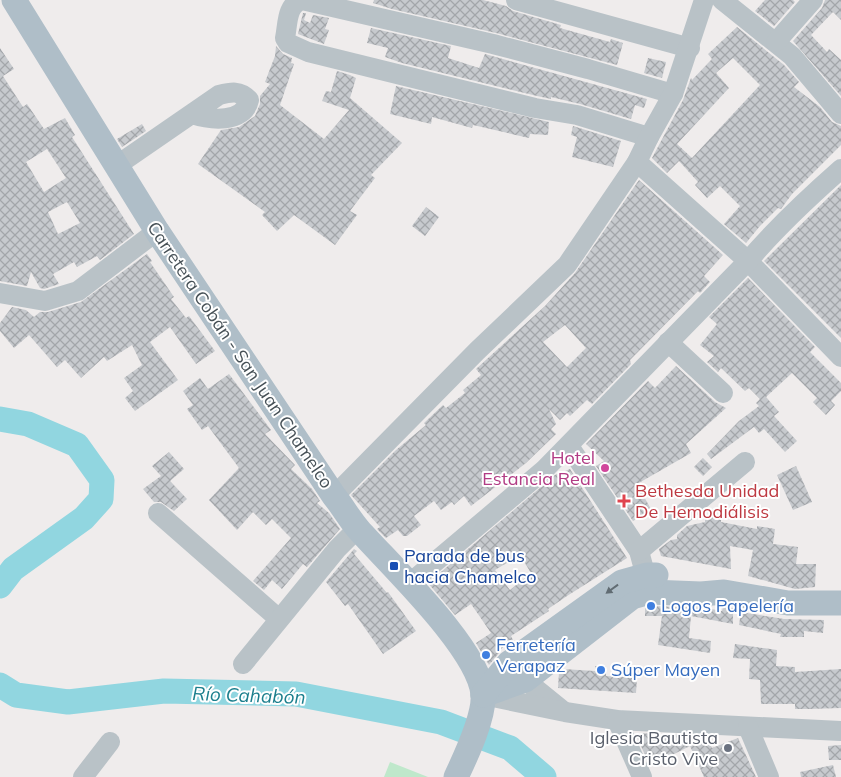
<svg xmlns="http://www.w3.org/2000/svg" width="841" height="777" font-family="Mulish,sans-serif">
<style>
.park{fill:#bfe8cb}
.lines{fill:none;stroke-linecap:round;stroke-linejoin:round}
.river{stroke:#91d6e0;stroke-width:25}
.building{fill:url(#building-cross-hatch);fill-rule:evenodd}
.minor{stroke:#b9c2c7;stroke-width:20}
.major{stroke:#afbec8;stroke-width:25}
.oneway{fill:#616c73}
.hotel-dot{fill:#d1479c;stroke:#fff;stroke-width:2}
.health-dot{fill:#e0444e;stroke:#fff;stroke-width:2}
.transit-dot{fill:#1a4fb4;stroke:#fff;stroke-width:2}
.shop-dot{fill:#3f7fe0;stroke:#fff;stroke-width:2}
.worship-dot{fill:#6b7280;stroke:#fff;stroke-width:2}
.labels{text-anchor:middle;stroke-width:4;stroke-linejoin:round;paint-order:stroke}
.street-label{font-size:18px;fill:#475157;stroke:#fff}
.hotel-label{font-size:18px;fill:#b23c85;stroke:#fff;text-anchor:end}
.health-label{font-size:18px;fill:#be3a42;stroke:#fff;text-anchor:start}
.transit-label{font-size:18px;fill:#164399;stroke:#fff;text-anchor:start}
.shop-label{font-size:18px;fill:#366cbe;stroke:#fff;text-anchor:start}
.worship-label{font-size:18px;fill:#5b616d;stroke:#fff;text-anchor:end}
.water-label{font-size:19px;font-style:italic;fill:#1c7f8d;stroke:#fff}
</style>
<defs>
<pattern id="building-cross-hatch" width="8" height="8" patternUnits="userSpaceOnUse" patternTransform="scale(1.25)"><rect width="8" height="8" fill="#c7cace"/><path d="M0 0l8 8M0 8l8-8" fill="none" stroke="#a3a6aa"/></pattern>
</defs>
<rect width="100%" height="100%" fill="#efecec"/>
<!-- park -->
<polygon class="park" points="390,762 428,777 384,777"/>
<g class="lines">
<!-- river -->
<g class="river">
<polyline points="0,419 28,424 77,445 102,480 101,499 84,518 13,569 0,586"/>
<polyline points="0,685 16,695 68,702 164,691 296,694 441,722 510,748 544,777"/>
</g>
</g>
<!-- building -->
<g class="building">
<polygon points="374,0 483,0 506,6 513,11 561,25 560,28 610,42 611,39 623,43 617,65 496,33 392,9 373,3"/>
<polygon points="765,0 793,0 795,2 774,26 755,11"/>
<polygon points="825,0 841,0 841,20 833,12 811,35 827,52 829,49 841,60 841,96 793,41 822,8"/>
<polygon points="303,13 306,13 304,20 310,23 313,15 329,18 325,29 329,30 324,44 298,34"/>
<path d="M737,27L784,65L799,82L794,87L820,107L832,122L841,126V145L792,194L781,209L778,208L760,226L746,243L724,224L740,206L720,186L707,198L695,185L698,182L679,161L667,173L652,158L683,100L691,78L692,80L712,59L708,54ZM733,58L760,85L692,158L677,144L729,88L716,73Z"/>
<polygon points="371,28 451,46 448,58 479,68 485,54 647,99 644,108 635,105 631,119 580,104 551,97 551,99 537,96 402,63 385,57 388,48 367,43"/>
<polygon points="276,46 283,54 292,58 291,63 294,64 280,105 324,139 349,110 322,101 326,91 331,92 337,71 350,75 356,78 350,98 402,143 371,175 375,178 350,211 357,215 335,245 294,215 277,231 262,215 265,212 198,164 221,130 239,127 255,116 260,104 260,96 270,84 265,82 275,56"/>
<path d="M0,48L14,69L3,76L23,107L27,104L44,129L65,118L75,135L72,137L134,234L100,260L97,256L77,267L74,262L53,274L59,284L44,289L40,288L31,272L27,286L0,281ZM47,149L66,178L44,192L26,162ZM67,202L80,223L58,234L48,212Z"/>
<polygon points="648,58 666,62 662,78 644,73"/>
<polygon points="396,86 549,122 548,135 530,134 529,138 473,125 472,128 432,117 431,124 390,114"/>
<polygon points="142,124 146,131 122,147 117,139"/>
<polygon points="573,126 621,141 613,167 572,157 577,137 571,135"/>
<path d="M639,180L723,255L704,276L710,282L700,293L698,291L630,360L631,364L592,404L587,400L570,416L567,413L560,420L549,409L556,424L551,429L556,434L526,463L471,506L464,496L454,505L452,502L441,510L434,501L414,516L421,525L407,536H403L398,530L386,538L377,529L380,527L351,495L396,450L426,425L424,423L443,405L446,408L465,393L463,390L481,375L476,369L545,306L575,273ZM565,325L586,348L567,367L543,342Z"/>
<polygon points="841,185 841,338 764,261"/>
<polygon points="426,207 439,217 425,236 412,226"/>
<polygon points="147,254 152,261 150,262 174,297 171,299 186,318 189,316 215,351 196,364 170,327 150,342 178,380 135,411 125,398 133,391 124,378 142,365 132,345 107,361 104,357 81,378 65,360 57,367 29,335 14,348 0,331 0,323 12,307 26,310 34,317 40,312 48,312 81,302"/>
<polygon points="748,278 815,347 810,352 841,383 841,391 831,401 835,405 826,415 813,402 817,398 792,373 766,397 779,412 774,416 797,441 785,452 764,429 759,433 754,427 711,459 707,454 739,421 759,406 756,403 760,399 749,388 745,391 721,368 718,372 707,362 714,356 700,345 717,324 709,317"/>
<polygon points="676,366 715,402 726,408 686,444 691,453 637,484 652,511 633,521 596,466 604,461 586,444 648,381 655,388"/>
<polygon points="229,374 271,430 265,434 295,465 291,469 312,489 320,501 317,503 329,513 340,529 307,567 303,564 282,589 272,580 264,590 253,581 291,538 272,519 266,525 253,512 237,530 209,500 239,468 208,426 202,430 187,409 193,405 183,391 200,378 208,389"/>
<polygon points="169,452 184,469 170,481 187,499 174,511 161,502 154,502 143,489 161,476 152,466"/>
<polygon points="703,458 712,467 703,476 694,467"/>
<polygon points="796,466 812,502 793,510 777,475"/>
<path d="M570,469L627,558L567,596L548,609L549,611L511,636L513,640L498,651L499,653L489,665L476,643L491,633L478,614L471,604L455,615L428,583L555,475ZM520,555L531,573L510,590L495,570Z"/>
<polygon points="705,515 721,515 721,522 757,529 757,526 775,529 773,544 798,547 796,564 816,564 815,587 795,589 748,576 753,550 730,546 731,569 661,556 659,549 671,540 677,539 677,535 687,526 705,522"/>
<polygon points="354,549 357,551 354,554 387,593 388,592 416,631 383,654 348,604 345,606 326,582"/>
<polygon points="652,606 706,608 722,611 723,607 733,608 733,624 691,616 689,638 711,641 710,653 658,645 662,616 645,616 645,608"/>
<polygon points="741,612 784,619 824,620 823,633 804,631 804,637 780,637 781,634 739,625"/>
<polygon points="735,644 777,650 776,666 795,667 795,672 841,669 841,708 809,709 795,709 795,704 761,704 760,680 749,679 750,659 733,658"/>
<polygon points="595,666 606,666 606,676 637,678 636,693 558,688 559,672 563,669 595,671"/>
<polygon points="641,733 652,734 655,741 669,734 680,735 681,738 687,735 706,736 712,748 738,738 756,777 704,777 690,746 650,766 636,735"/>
<polygon points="841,745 841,760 829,760 828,746"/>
<polygon points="833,765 836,777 801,777 800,772"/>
</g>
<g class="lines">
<!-- minor -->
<g class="minor">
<polyline points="516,0 690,48"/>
<polyline points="722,0 792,56 841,114"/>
<polyline points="776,42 813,0"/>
<path d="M649,137L577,115L535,108L308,52L288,43L285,38C288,24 286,5 302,0L493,44L588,69L673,94"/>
<polyline points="637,162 748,261 841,357"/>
<path d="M116,166L219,95C231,92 240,90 249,100C244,124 210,120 192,114"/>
<polyline points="0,293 45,301 78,291 157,231"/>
<polyline points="668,342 723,393"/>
<polyline points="569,446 639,551 649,588"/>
<polyline points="334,496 477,351 567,265 637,162 649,137 673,94 704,0"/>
<polyline points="158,513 279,619"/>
<polyline points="639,551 745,462"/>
<path d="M409,584L544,470L748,261C777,227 808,198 841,169"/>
<polyline points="243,664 337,549 358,528"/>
<polyline points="525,680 562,710"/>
<polyline points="483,695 565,712 617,720 841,731"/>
<polyline points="617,720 642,777"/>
<polyline points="748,727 769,777"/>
<polyline points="83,777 110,742"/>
</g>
<!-- major -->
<g class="major">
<path d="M14,0L157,231L334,496C343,507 350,520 359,530C391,566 478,648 483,694C485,716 466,756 456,777"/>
<polyline points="483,695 525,680 632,597 650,592 701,594 724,592 788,603 841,603"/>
<polyline points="483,695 509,663 622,582 647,575 656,575"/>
</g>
</g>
<!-- one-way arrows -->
<defs><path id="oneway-solid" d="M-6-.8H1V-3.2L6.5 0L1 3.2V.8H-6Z" transform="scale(1.25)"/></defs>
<use class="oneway" href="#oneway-solid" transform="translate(612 589) rotate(144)"/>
<!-- markers -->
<circle class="hotel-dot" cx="605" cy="468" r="5"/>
<path class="health-dot" d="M621.5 493.5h5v5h5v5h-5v5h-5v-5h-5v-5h5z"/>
<rect class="transit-dot" x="389" y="561" width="10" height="10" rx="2.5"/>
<g class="shop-dot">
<circle cx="651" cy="606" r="5"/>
<circle cx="486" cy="655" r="5"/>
<circle cx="601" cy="670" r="5"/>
</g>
<circle class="worship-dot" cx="728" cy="748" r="5"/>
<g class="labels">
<!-- street labels -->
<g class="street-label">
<text transform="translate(240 355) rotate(56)" y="6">Carretera Cobán - San Juan Chamelco</text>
</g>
<!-- hotel labels -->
<g class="hotel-label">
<text x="595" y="464">Hotel<tspan x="595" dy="21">Estancia Real</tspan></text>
</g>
<!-- health labels -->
<g class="health-label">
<text x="635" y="497">Bethesda Unidad<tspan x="635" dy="21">De Hemodiálisis</tspan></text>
</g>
<!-- transit labels -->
<g class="transit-label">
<text x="404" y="562">Parada de bus<tspan x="404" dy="21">hacia Chamelco</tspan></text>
</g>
<!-- shop labels -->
<g class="shop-label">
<text x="661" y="612">Logos Papelería</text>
<text x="496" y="651">Ferretería<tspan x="496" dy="21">Verapaz</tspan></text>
<text x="611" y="676">Súper Mayen</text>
</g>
<!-- worship labels -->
<g class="worship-label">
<text x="718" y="744">Iglesia Bautista<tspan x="718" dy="21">Cristo Vive</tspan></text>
</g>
<!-- water labels -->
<g class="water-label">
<text transform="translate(249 695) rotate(2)" y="7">Río Cahabón</text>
</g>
</g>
</svg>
